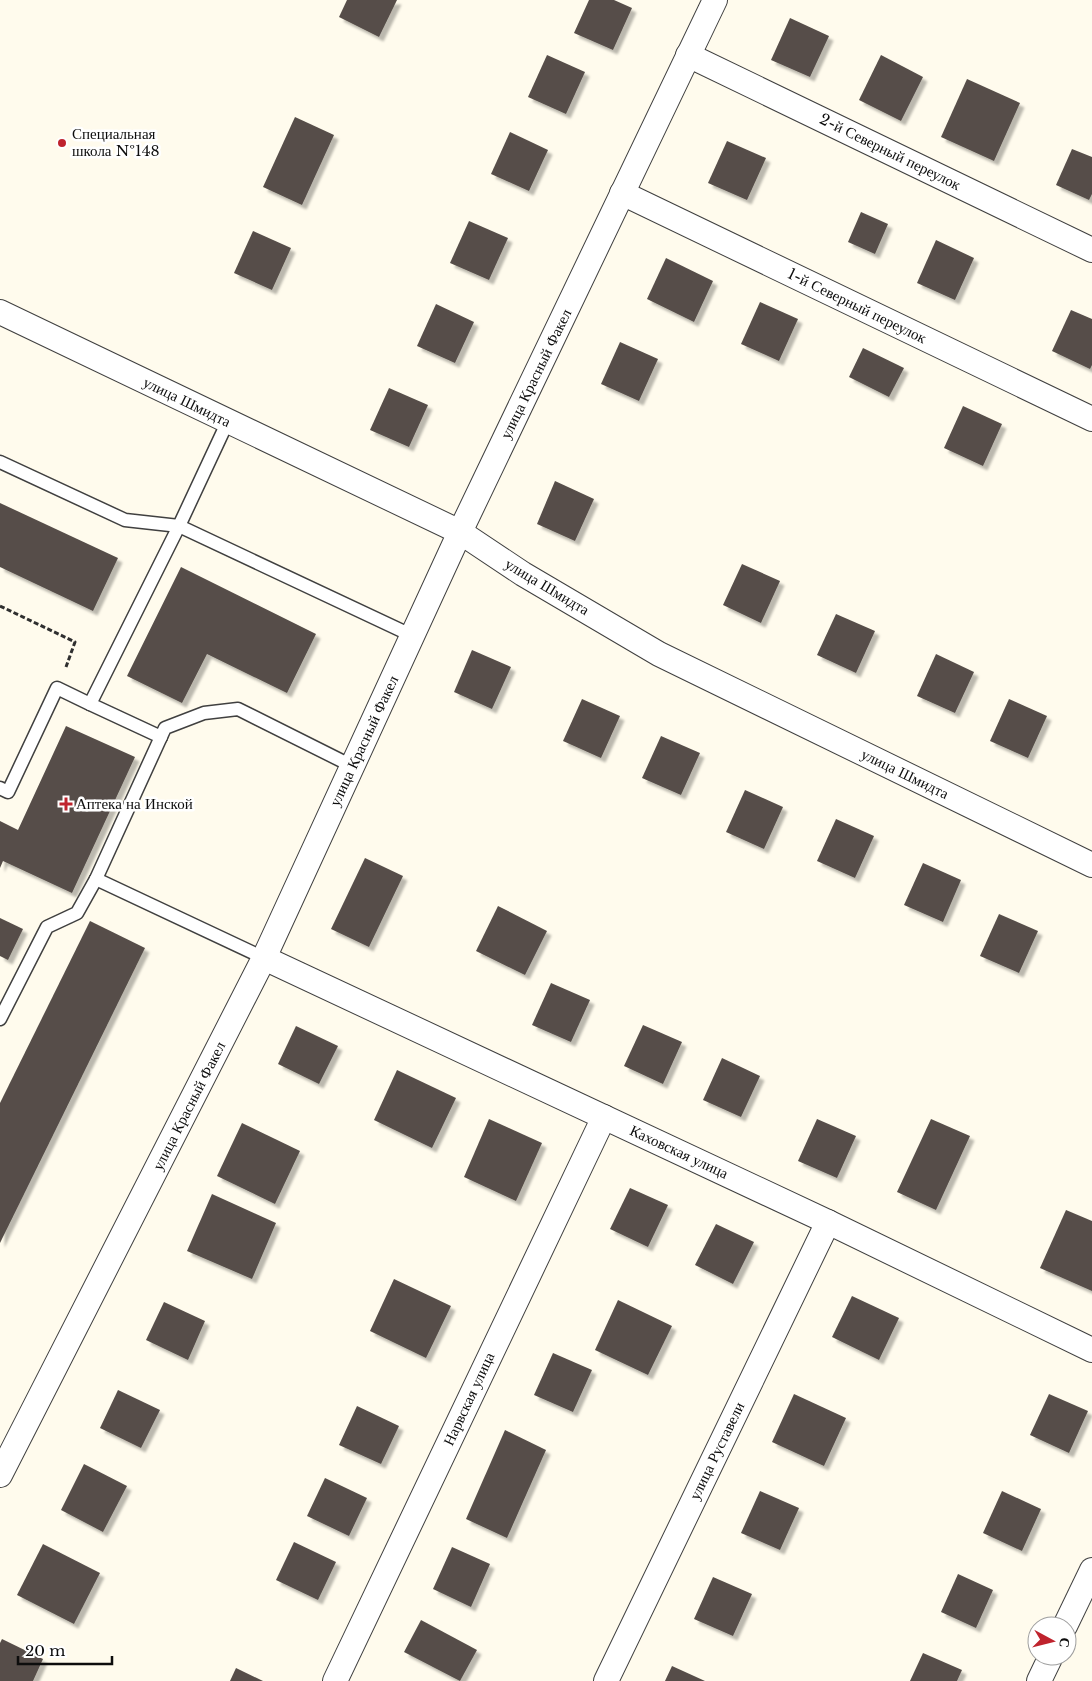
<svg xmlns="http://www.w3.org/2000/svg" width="1092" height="1681" font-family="'Libre Baskerville',serif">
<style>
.building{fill:#564e49;filter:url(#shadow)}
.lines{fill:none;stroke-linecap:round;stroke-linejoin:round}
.lane-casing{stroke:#404040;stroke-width:15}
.street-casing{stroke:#404040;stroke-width:26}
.path{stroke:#2f2f2f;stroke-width:3;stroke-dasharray:5 2.5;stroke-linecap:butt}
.lane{stroke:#fff;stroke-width:12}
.street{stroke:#fff;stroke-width:24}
.poi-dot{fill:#bf232d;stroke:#fff;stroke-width:2}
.labels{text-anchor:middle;stroke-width:5;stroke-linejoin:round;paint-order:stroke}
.poi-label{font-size:15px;fill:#0d0d0d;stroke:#fff;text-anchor:start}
.street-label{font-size:15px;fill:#0d0d0d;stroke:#fff}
</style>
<defs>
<filter id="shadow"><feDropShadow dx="4.5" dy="4.5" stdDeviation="1" flood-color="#0004"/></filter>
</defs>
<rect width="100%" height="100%" fill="#fffbed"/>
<!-- building -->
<g class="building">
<polygon points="347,0 397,0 379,37 339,17"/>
<polygon points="589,0 614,0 632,8 613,50 574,33"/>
<polygon points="790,18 829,36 810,77 771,60"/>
<polygon points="547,55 585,72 566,114 528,97"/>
<polygon points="881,55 923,77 901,121 859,100"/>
<polygon points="967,79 1020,103 994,161 941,137"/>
<polygon points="295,117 334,135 302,205 263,187"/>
<polygon points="510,132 548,150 529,191 491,174"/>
<polygon points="727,141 766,158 747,200 708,183"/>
<polygon points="1072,149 1092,157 1092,194 1089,200 1056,185"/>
<polygon points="861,212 888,224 875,254 848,242"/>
<polygon points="469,221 508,238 489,280 450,263"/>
<polygon points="253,231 291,248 272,290 234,273"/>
<polygon points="936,240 974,258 955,300 917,283"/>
<polygon points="666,258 713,281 694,322 647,299"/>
<polygon points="760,302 798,319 779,361 741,344"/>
<polygon points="436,304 474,322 455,363 417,346"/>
<polygon points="1071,310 1092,319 1092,365 1090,369 1052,351"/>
<polygon points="620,342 658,359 639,401 601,384"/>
<polygon points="863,348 904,368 889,397 849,377"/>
<polygon points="389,388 428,405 409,447 370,430"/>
<polygon points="963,406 1002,424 983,466 944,448"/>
<polygon points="555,481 594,499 575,541 537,524"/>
<polygon points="0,503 118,558 93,611 0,567"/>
<polygon points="742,564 780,581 761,623 723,605"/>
<polygon points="181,567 316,634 287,693 207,654 182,703 127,676"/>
<polygon points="836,614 875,631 856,673 817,655"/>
<polygon points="472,650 511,667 492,709 454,692"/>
<polygon points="936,654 974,672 955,713 917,696"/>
<polygon points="582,699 620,716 601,758 563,741"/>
<polygon points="1009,699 1047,716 1028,758 990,741"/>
<polygon points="66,726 135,757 72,893 3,861 0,868 0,821 18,830"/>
<polygon points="661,736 700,753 681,795 642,778"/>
<polygon points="745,790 783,807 764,849 726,832"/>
<polygon points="836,819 874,836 855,878 817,861"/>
<polygon points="365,858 403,876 369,947 331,929"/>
<polygon points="923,863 961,880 943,922 904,905"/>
<polygon points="498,906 547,931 525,975 476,951"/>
<polygon points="999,914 1038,931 1019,973 980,956"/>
<polygon points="0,918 23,929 8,960 0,956"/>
<polygon points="90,921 145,948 0,1243 0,1103"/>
<polygon points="551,983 590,1000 571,1042 532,1025"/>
<polygon points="643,1025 682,1042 663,1084 624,1066"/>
<polygon points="296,1026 338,1046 319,1084 278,1064"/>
<polygon points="722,1058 760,1076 741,1117 703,1100"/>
<polygon points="397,1070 456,1098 432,1148 374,1120"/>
<polygon points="489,1119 542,1143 516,1201 464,1177"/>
<polygon points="817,1119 856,1136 837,1178 798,1161"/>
<polygon points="931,1119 970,1136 936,1210 897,1192"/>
<polygon points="242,1123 300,1151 275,1204 217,1176"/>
<polygon points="630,1188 668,1205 648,1247 610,1229"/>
<polygon points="212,1194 276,1223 252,1279 187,1251"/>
<polygon points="1066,1210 1092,1221 1092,1291 1040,1268"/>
<polygon points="716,1224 754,1242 733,1284 695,1265"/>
<polygon points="394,1279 451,1306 426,1358 370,1331"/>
<polygon points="852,1296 899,1318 879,1360 832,1337"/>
<polygon points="618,1300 672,1326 648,1375 595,1350"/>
<polygon points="164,1302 205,1321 188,1360 146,1340"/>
<polygon points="553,1353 592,1370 573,1412 534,1395"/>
<polygon points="118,1390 160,1410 141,1448 100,1428"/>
<polygon points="794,1394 846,1418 824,1466 772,1442"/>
<polygon points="1049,1394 1088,1411 1069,1453 1030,1435"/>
<polygon points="357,1406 399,1426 381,1464 339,1445"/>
<polygon points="505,1430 546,1450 507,1538 466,1519"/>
<polygon points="84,1464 127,1486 103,1532 61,1510"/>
<polygon points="325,1478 367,1498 349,1536 307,1516"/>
<polygon points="760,1491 799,1508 780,1550 741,1533"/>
<polygon points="1002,1491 1041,1509 1022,1551 983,1533"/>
<polygon points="294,1542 336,1562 318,1600 276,1580"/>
<polygon points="43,1544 100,1573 74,1624 17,1595"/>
<polygon points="452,1547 490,1564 471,1607 433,1589"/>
<polygon points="958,1574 993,1590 976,1628 941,1612"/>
<polygon points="713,1577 752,1594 733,1636 694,1619"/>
<polygon points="421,1620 477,1650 460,1681 404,1652"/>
<polygon points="2,1639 43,1659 33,1681 0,1681 0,1643"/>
<polygon points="923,1653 962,1670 957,1681 910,1681"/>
<polygon points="672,1666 705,1681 665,1681"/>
<polygon points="236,1668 263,1681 230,1681"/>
</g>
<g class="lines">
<defs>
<g id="lane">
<polyline points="0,462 125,520 179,526 413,636"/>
<polyline points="90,704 161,737"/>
<polyline points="0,788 8,792 57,688 90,704 179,526 228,421"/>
<polyline points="96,879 264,958"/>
<polyline points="0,1019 47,927 77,913 96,879 165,728 204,713 238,709 352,766"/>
</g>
<g id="street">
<polyline points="688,55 1092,250"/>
<polyline points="622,193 1092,419"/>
<polyline points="0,312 460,532 523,574 659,654 1092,865"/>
<polyline points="264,958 828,1222 1092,1350"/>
<polyline points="0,1475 264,958 460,532 715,0"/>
<polyline points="1065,1626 1092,1570"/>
<polyline points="335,1681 604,1117"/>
<polyline points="606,1681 828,1222"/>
<polyline points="1039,1681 1051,1656"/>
</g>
</defs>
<!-- lane casing -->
<use href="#lane" class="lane-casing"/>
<!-- street casing -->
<use href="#street" class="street-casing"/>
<!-- path -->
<polyline class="path" points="0,606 75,642 66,667"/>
<!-- lane -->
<use href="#lane" class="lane"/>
<!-- street -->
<use href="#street" class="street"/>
</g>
<!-- markers -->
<g class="poi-dot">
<circle cx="62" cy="143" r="5"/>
<path d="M63.5 796.5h5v5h5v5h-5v5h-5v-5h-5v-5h5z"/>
</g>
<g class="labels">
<!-- poi labels -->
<g class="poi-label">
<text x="72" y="139">Специальная<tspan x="72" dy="17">школа №148</tspan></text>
<text x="76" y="809">Аптека на Инской</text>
</g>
<!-- street labels -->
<g class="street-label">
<text transform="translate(890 152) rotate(26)" y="5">2-й Северный переулок</text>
<text transform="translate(857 306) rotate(26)" y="5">1-й Северный переулок</text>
<text transform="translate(536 374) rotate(-64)" y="5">улица Красный Факел</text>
<text transform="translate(187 402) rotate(26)" y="5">улица Шмидта</text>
<text transform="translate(547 587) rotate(31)" y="5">улица Шмидта</text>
<text transform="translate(364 741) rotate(-65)" y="5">улица Красный Факел</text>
<text transform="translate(905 774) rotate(26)" y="5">улица Шмидта</text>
<text transform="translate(189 1106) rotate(-63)" y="5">улица Красный Факел</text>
<text transform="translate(679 1152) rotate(25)" y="5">Каховская улица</text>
<text transform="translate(469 1399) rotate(-65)" y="5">Нарвская улица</text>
<text transform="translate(717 1451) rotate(-64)" y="5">улица Руставели</text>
</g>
</g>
<!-- north arrow -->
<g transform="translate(1052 1641) rotate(97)"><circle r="24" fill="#ffffff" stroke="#9e9e9e"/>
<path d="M0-4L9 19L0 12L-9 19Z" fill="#bf232d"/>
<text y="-8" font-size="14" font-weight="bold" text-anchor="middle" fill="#0d0d0d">С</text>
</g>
<!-- scale -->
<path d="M18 1656v8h94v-8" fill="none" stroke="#0d0d0d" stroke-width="2.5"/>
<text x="25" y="1656" font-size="15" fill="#0d0d0d" stroke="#ffffff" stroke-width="4" paint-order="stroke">20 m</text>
</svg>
